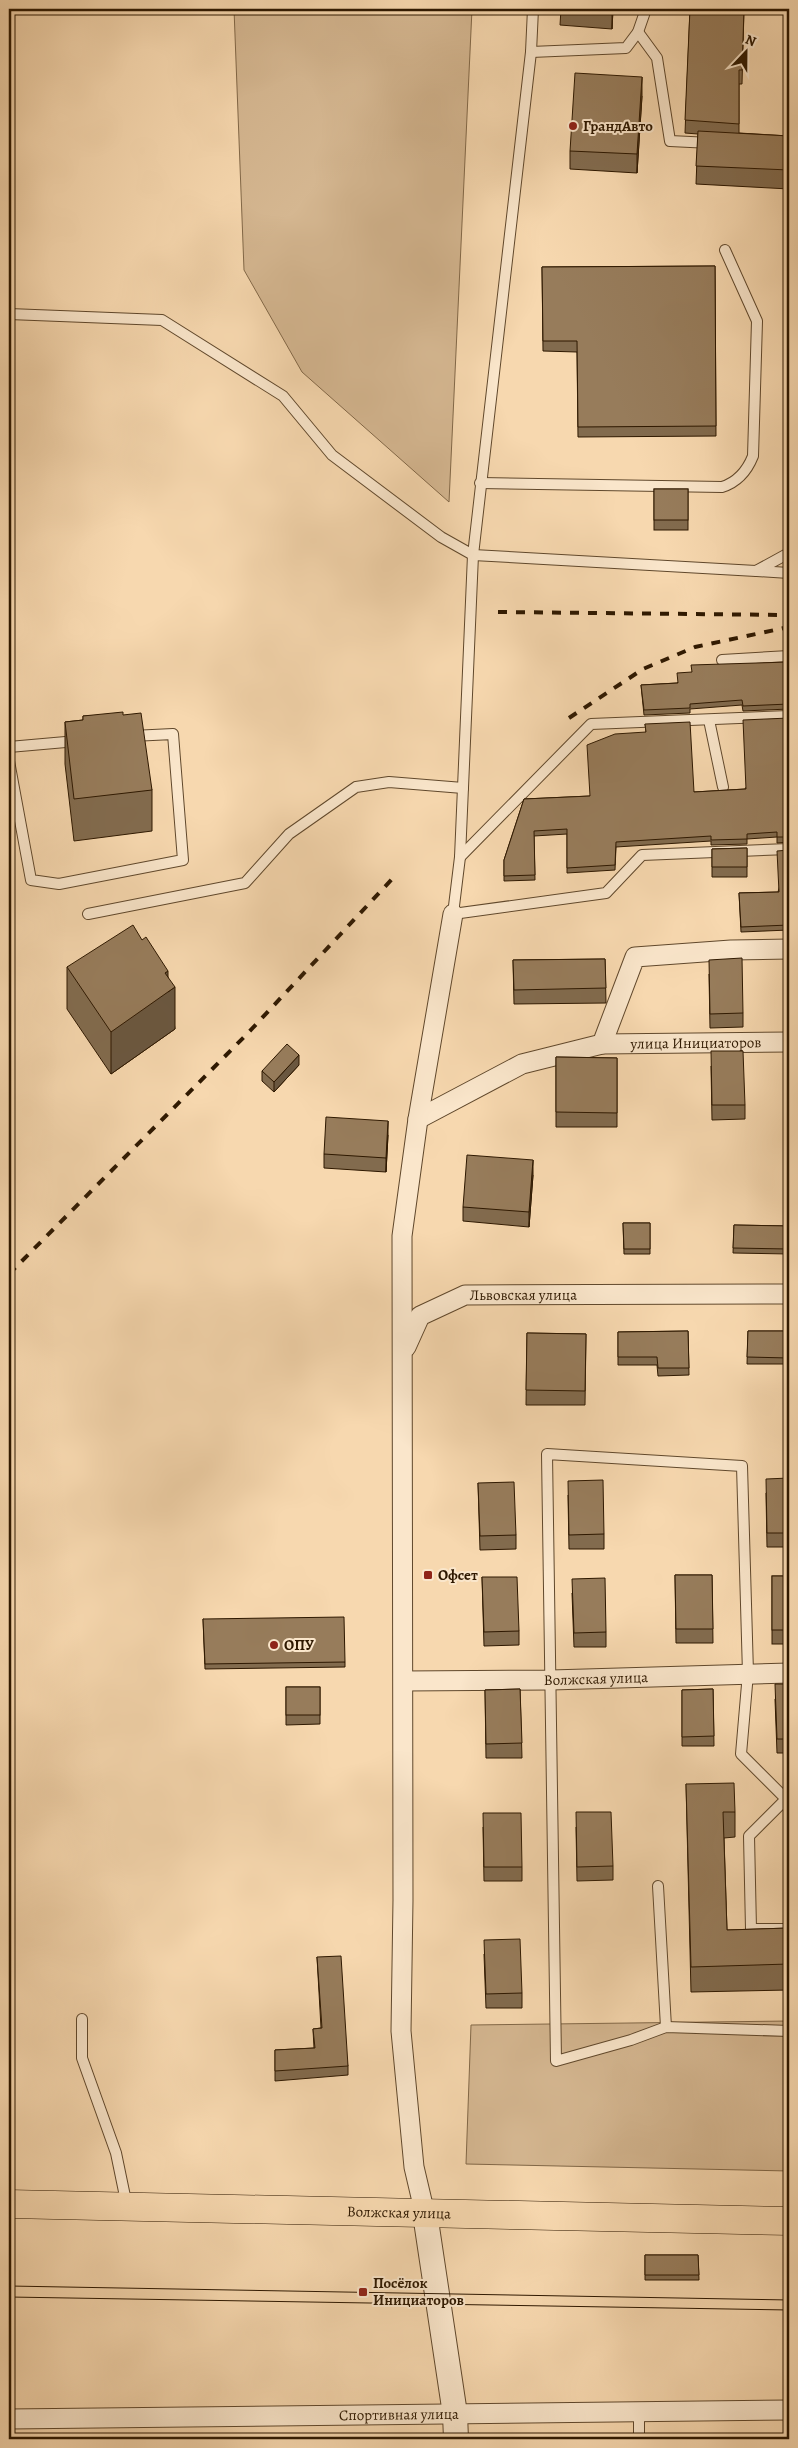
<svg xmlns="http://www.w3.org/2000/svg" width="798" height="2448" font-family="Alegreya,serif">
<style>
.green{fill:#d5b791;stroke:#826848}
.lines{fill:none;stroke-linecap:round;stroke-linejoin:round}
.service-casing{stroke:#60482c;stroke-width:12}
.minor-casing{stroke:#60482c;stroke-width:21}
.tertiary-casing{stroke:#60482c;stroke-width:26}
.primary-casing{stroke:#2e1800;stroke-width:29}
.service{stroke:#fae6cb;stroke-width:10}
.minor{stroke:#fae6cb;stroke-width:19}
.tertiary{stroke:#fae6cb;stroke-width:24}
.primary{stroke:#f7d8af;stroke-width:28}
.tram{stroke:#2e1800;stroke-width:1}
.rail{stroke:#2e1800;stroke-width:4;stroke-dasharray:9 9;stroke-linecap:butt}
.wall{fill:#826b4e;stroke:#2e1800}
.shaded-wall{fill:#6a5740;stroke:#2e1800}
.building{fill:#977c5b;stroke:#2e1800}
.poi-dot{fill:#8f2418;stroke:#fae6cb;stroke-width:2}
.labels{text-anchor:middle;stroke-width:4;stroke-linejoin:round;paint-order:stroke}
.poi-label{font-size:15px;font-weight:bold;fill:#2e1800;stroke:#fae6cb;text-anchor:start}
.street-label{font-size:15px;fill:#2e1800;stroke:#fae6cb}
</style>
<rect width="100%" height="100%" fill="#f7d8af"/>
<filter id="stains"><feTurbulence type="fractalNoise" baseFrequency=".004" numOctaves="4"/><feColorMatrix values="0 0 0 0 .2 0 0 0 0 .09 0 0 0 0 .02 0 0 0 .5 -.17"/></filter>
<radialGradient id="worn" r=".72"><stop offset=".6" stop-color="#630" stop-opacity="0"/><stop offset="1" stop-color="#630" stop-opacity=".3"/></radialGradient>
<!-- green -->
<g class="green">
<polygon points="234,9 472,9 449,502 302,372 244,270"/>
<polygon points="789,2021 789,2171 466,2164 471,2025"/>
</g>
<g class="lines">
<defs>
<g id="service">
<polyline points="533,9 531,52 473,555 460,857 453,914 606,893 642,855 789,849"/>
<polyline points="638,32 657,58 670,141 711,143"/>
<polyline points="531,52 626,48 638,32 646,9"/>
<polyline points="9,314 162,320 283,396 332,455 441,537 473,555 756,571 789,553"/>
<path d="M480,483L722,487C738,482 747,471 753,456L757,321L725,250"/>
<polyline points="757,571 789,573"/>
<polyline points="722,660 789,656"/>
<polyline points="709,720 723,787"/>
<polyline points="9,747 77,741"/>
<polyline points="9,761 31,880 59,884 183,860 173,734 132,736"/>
<polyline points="460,857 591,724 789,716"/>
<polyline points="9,867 9,868"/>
<polyline points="88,914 245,883 289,834 356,787 389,782 463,788"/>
<polyline points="786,1799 749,1836 751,1929 789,1929"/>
<polyline points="789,1799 786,1799 741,1754 748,1673 742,1466 547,1454 556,2061 631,2040 666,2027 789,2031"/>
<polyline points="658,1886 666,2027"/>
<polyline points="82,2019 82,2058 116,2153 127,2206"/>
<polyline points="639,2439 639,2412"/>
</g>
<g id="minor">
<path id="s1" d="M602,1044L789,1042"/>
<polyline points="418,1119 522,1064 602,1044 635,957 731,950 789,949"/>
<path id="s2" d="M406,1347L420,1316L465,1295L789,1294"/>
<path id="s3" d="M404,1681L551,1680L789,1673"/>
<polyline points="425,2214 414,2167 401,2031 403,1900 402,1236 418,1119 453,914"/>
<path id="s4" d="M9,2419L789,2410"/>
</g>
<polyline id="tertiary" points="425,2214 455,2414 456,2439"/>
<g id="primary">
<path id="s5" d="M9,2204L789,2221"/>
</g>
</defs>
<!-- service casing -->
<use href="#service" class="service-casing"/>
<!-- minor casing -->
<use href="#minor" class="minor-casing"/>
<!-- tertiary casing -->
<use href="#tertiary" class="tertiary-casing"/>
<!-- primary casing -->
<use href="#primary" class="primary-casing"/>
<!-- service -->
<use href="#service" class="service"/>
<!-- minor -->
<use href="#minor" class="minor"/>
<!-- tertiary -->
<use href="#tertiary" class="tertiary"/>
<!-- primary -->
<use href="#primary" class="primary"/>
<!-- tram -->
<g class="tram">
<polyline points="9,2286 789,2300"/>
<polyline points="9,2297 789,2310"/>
</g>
<!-- rail -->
<g class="rail">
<polyline points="498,612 789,615"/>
<polyline points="569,718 643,669 695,647 789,627"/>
<polyline points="9,1274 247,1034 394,877"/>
</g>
</g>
<!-- wall -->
<g class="wall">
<polygon points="561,9 613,9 612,29 560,25"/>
<polygon points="690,9 744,9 742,84 739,84 739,133 789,136 789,189 696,184 698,134 685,133"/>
<polygon points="642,96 637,173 570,169 570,151"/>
<polygon points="715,266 716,436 578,437 577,352 543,351 542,267"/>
<rect x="654" y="489" width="34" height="41"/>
<polygon points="789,663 789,709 743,711 742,705 690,709 690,713 644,715 641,685 677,683 692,672"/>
<polygon points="123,715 152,790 152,831 74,841 65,764 65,722 83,720 83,716"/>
<polygon points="789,718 789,842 777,843 777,837 747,839 747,844 711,845 711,841 616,847 615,870 567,873 567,834 534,836 535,880 504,881 504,860 524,799 590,796 646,732 645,724 694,792 745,789"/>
<polygon points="747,848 747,877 712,877 712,849"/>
<polygon points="789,850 789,930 741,932 739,893 778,892"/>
<polygon points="142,940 168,977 175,1029 111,1074 67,1009 67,967"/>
<polygon points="605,959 606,1003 514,1004 513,960"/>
<polygon points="709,974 743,1013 743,1027 710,1028"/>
<polygon points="556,1057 617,1058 617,1127 556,1127"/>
<polygon points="299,1065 274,1092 262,1081 262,1071"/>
<polygon points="711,1066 745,1105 745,1119 712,1120"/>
<polygon points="388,1135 386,1172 324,1168 324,1154"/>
<polygon points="533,1175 529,1227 463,1221 463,1207"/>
<polygon points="623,1223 650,1223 650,1254 624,1254"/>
<polygon points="734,1225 789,1226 789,1254 733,1253"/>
<polygon points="688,1331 689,1375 658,1376 657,1365 618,1365 618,1332"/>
<polygon points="748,1331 789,1331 789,1364 747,1364"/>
<polygon points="527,1333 586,1334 585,1405 526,1405"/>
<polygon points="789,1478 789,1547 767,1547 766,1493"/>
<polygon points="478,1483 516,1535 516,1549 480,1550"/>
<polygon points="568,1495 604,1534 604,1549 569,1549"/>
<polygon points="675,1575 712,1575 713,1643 676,1643"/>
<rect x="772" y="1576" width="17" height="68"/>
<polygon points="482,1577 519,1631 519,1645 484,1646"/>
<polygon points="572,1593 606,1632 606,1647 574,1647"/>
<polygon points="203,1619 345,1662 345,1667 205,1669"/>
<polygon points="789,1684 789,1753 777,1753 775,1699"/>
<polygon points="286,1687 320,1687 320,1724 286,1725"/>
<polygon points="520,1689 522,1758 486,1758 485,1690"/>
<polygon points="713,1689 714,1746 682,1746 682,1690"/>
<polygon points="686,1784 735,1812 735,1837 724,1838 727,1930 789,1928 789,1990 691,1992"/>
<polygon points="483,1827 522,1867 522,1881 484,1881"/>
<polygon points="576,1827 613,1866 613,1880 577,1881"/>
<polygon points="484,1954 522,1993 522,2008 486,2008"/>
<polygon points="317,1957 348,2066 348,2075 275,2081 275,2050 314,2048 313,2029 321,2028"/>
<polygon points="645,2255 698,2255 699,2280 645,2280"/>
</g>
<!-- shaded-wall -->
<g class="shaded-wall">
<polygon points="612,9 613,9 612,29"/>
<polygon points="642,77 642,96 637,173 637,154"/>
<polygon points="168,971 168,992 175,987 175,1029 111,1074 111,1032 165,973"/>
<polygon points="299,1055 299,1065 274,1092 274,1082"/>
<polygon points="388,1121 388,1135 386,1172 386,1158"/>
<polygon points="533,1160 533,1175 529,1227 529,1212"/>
</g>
<!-- building -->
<g class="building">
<polygon points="561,9 612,9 612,14 560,11"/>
<polygon points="690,9 744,9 742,70 739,70 739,124 685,120"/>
<polygon points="575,73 642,77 637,154 570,151"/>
<polygon points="698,131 789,136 789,170 696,166"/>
<polygon points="715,266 716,426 578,427 577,341 543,341 542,267"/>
<rect x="654" y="489" width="34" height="31"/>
<polygon points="789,662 789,704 743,706 742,700 690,704 690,708 644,710 641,685 678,683 677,673 692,672 691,665"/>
<polygon points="123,712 123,715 141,713 152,790 74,799 65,722 83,720 83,716"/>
<polygon points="789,718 789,837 777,837 777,832 747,834 747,839 711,840 711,836 616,842 615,865 567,868 567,829 534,831 535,875 504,876 504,860 524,799 590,796 587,745 615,734 646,732 645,724 690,722 694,792 746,789 743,720"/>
<polygon points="747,848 747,867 712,867 712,849"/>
<polygon points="789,850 789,925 741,927 739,893 779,892 777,851"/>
<polygon points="133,925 142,940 146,937 168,971 165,973 175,987 111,1032 67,967"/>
<polygon points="742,958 743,1013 710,1014 709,960"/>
<polygon points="605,959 606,988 514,990 513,960"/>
<polygon points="287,1044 299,1055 274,1082 262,1071"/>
<polygon points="711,1051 743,1051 745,1105 712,1105"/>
<polygon points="556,1057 617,1058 617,1113 556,1112"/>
<polygon points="326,1117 388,1121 386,1158 324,1154"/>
<polygon points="467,1155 533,1160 529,1212 463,1207"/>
<polygon points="623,1223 650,1223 650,1249 624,1249"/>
<polygon points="734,1225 789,1226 789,1249 733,1248"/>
<polygon points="688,1331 689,1368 658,1368 657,1357 618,1357 618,1332"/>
<polygon points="748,1331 789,1331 789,1358 747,1357"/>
<polygon points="527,1333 586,1334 585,1391 526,1390"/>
<polygon points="789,1478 789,1533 767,1533 766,1479"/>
<polygon points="603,1480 604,1534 569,1535 568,1481"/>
<polygon points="514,1482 516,1535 480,1536 478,1483"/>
<polygon points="675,1575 712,1575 713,1629 676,1629"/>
<rect x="772" y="1576" width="17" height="54"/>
<polygon points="482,1577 517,1577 519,1631 484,1632"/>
<polygon points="605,1578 606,1632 574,1633 572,1579"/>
<polygon points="344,1617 345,1662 205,1664 203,1619"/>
<polygon points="775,1684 789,1684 789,1739 777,1739"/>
<rect x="286" y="1687" width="34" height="28"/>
<polygon points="520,1689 522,1743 486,1744 485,1690"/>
<polygon points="713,1689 714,1736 682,1737 682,1690"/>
<polygon points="734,1783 735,1812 723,1812 727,1930 789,1928 789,1964 691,1967 686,1784"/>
<polygon points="576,1812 611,1812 613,1866 577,1867"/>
<polygon points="483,1813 521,1813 522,1867 484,1867"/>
<polygon points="520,1939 522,1993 486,1994 484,1940"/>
<polygon points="341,1956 348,2066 275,2071 275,2050 315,2048 313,2029 322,2028 317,1957"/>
<polygon points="645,2255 698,2255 699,2275 645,2275"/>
<polygon points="746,2437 746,2439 653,2439 653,2438"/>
</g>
<!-- markers -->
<g class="poi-dot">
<circle cx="573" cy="126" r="5"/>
<rect x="423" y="1570" width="10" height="10" rx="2.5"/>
<circle cx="274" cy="1645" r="5"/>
<rect x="358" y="2287" width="10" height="10" rx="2.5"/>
</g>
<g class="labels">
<!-- poi labels -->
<g class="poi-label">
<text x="583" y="131">ГрандАвто</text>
<text x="438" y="1580">Офсет</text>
<text x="284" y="1650">ОПУ</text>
<text x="373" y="2288">Посёлок<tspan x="373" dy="17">Инициаторов</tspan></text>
</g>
<!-- street labels -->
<g class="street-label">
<text dy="5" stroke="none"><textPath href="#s1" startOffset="94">улица Инициаторов</textPath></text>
<text dy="5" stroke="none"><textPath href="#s2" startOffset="142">Львовская улица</textPath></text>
<text dy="5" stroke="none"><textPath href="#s3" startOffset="192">Волжская улица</textPath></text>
<text dy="5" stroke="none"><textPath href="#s5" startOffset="390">Волжская улица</textPath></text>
<text dy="5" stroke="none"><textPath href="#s4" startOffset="390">Спортивная улица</textPath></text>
</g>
</g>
<!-- margin -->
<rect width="798" height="2448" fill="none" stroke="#f7d8af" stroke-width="30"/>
<rect x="10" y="10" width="778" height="2428" fill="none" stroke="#2e1800" stroke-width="2.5"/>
<rect x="15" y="15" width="768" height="2418" fill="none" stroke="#2e1800"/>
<!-- north arrow -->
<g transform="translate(746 52) rotate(22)" stroke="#fae6cb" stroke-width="4" paint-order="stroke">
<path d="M0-4L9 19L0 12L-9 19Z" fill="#2e1800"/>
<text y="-8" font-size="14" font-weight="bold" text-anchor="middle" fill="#2e1800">N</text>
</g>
<rect width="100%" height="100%" filter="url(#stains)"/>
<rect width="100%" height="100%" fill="url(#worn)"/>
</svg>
